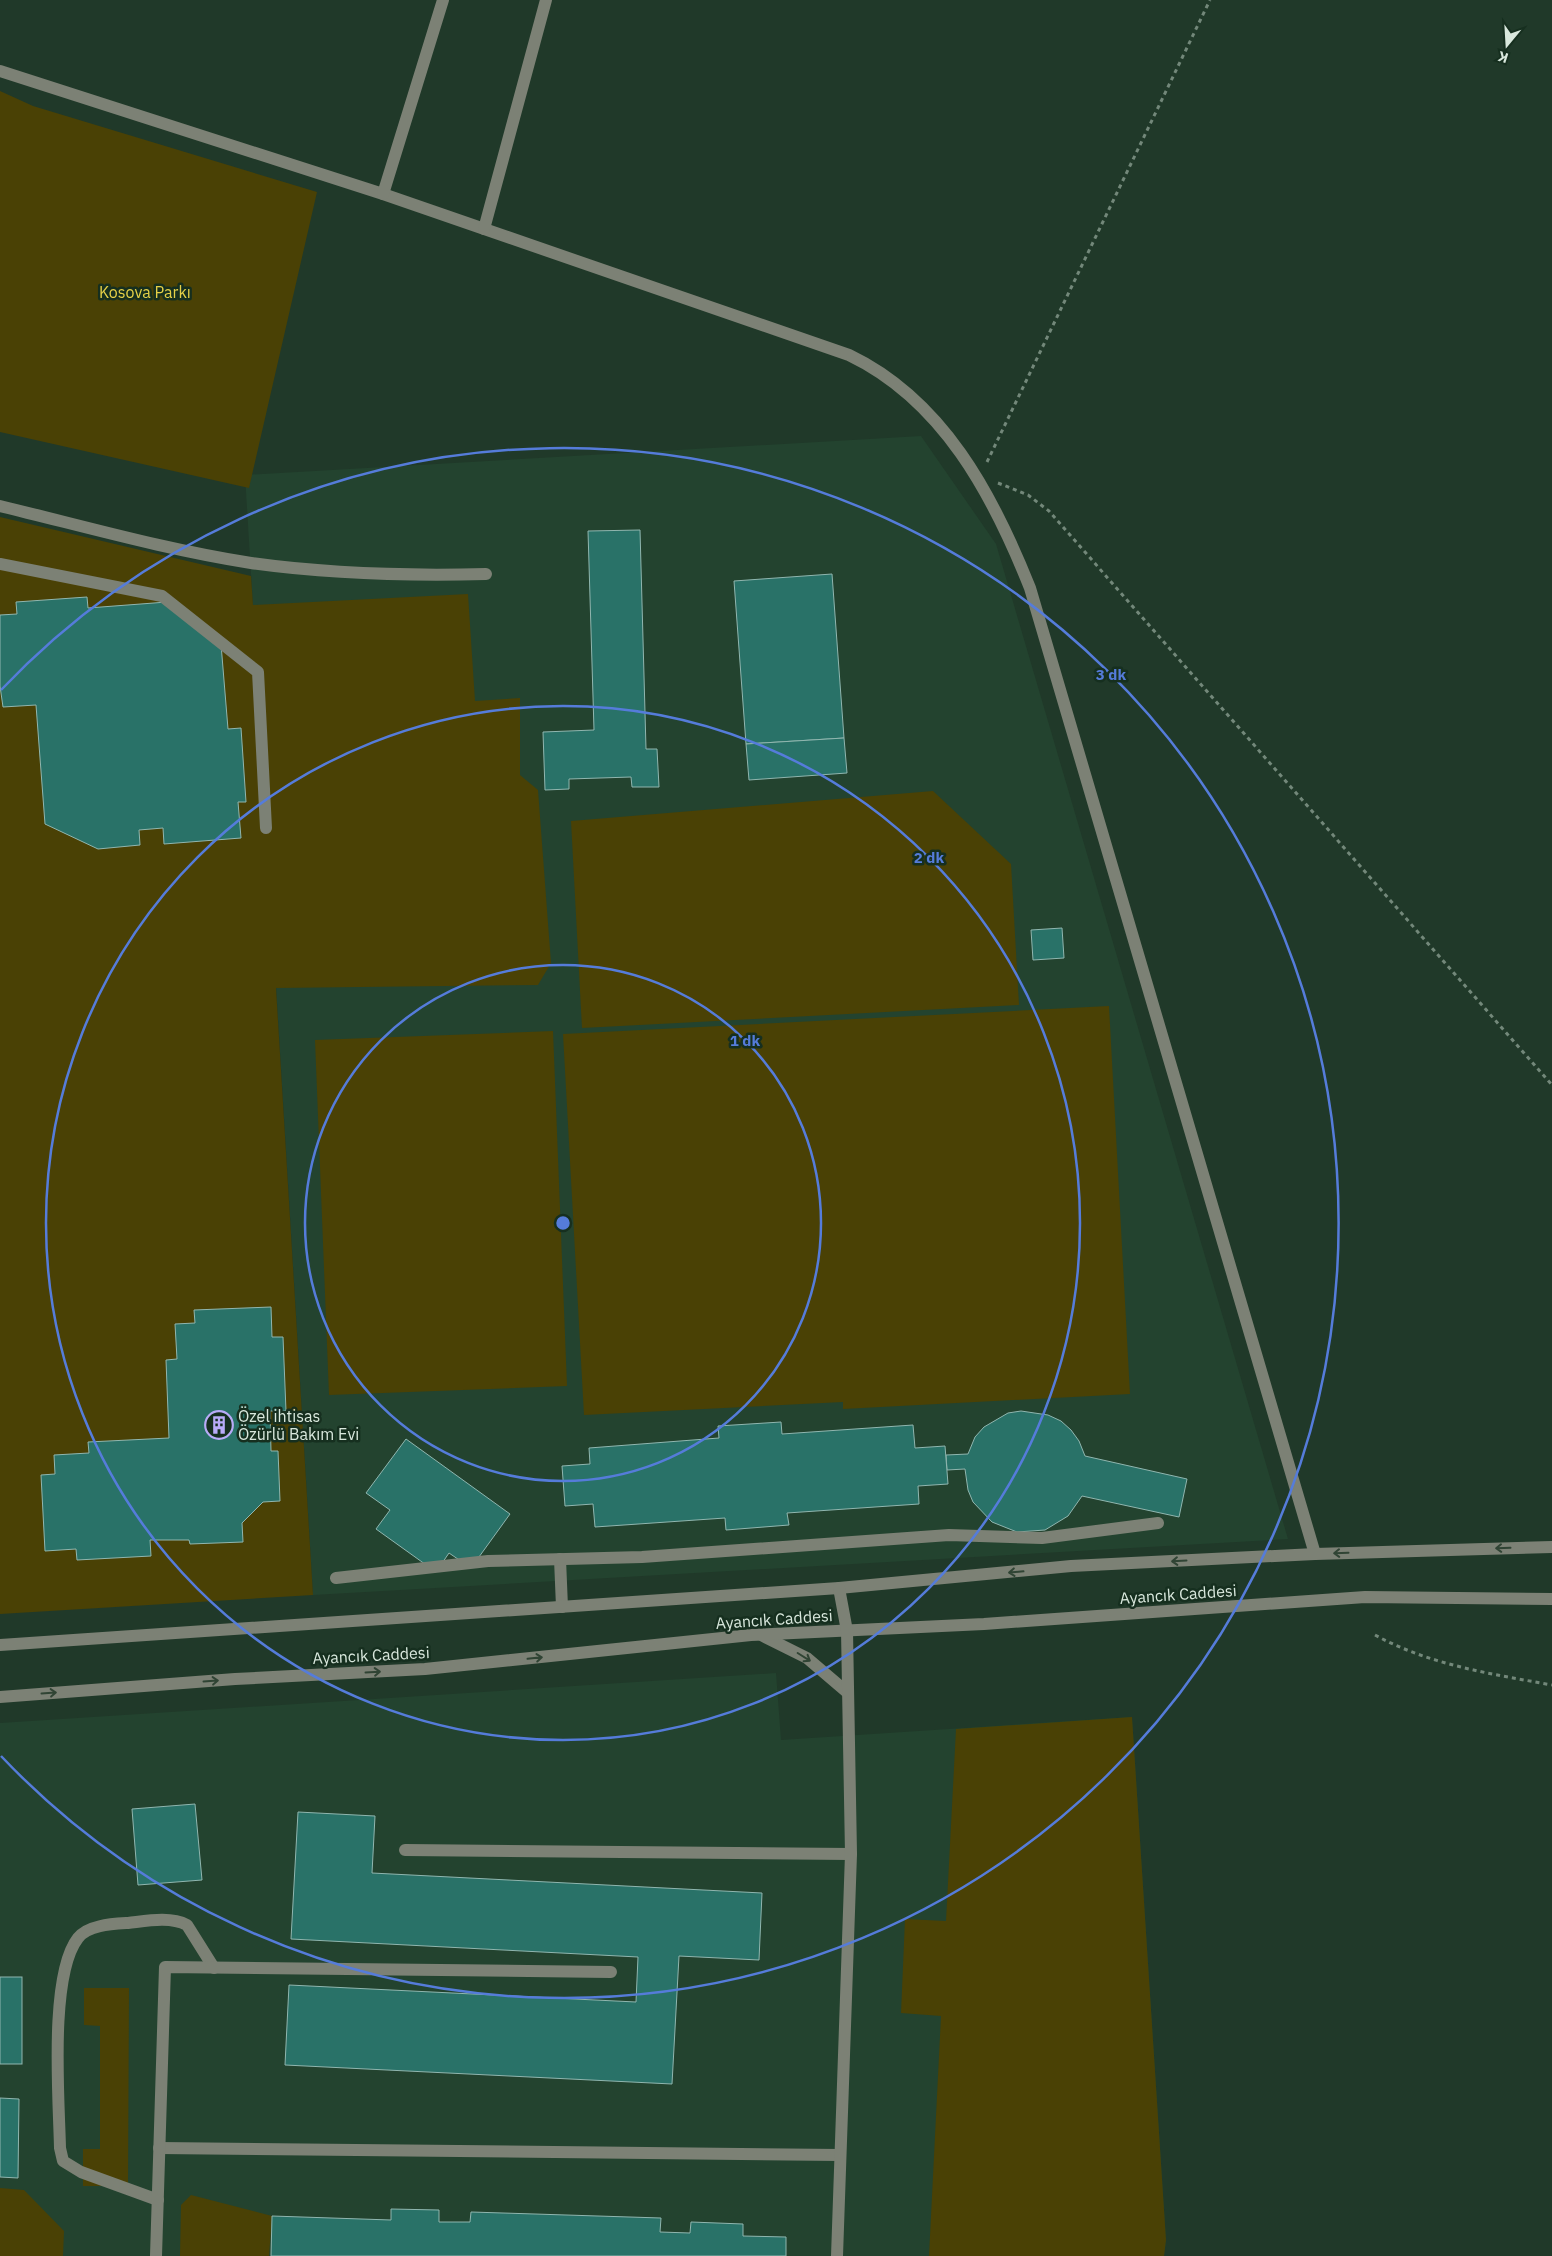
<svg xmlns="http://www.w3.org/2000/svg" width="1552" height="2256" font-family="'IBM Plex Sans',sans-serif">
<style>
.built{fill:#23432f}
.green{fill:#4a4105}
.building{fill:#297268;stroke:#90b6af}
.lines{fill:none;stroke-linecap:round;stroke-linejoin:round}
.path{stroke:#73887a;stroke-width:3;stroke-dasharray:4 4;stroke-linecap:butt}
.minor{stroke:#7c8175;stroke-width:12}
.oneway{stroke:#304434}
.ring{fill:none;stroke:#557cda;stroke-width:2.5}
.labels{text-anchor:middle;stroke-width:5;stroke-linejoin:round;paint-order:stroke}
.park-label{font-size:16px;fill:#e5d047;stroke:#162f1f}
.poi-label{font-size:16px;fill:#d9e8dd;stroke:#162f1f;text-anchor:start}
.street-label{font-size:16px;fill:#d9e8dd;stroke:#162f1f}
.centre{fill:#557cda;stroke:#162f1f;stroke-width:2.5}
.ring-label{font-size:15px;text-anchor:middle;font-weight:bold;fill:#557cda;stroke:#162f1f;stroke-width:5;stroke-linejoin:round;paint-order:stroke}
</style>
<rect width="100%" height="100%" fill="#203929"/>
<!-- built -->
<g class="built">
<polygon points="921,436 996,544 1288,1539 313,1595 245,475"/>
<polygon points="776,1673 781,1740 1132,1717 1166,2240 1164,2256 0,2256 0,1723"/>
</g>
<!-- green -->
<g class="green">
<polygon points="0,91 33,106 317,192 249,488 0,432"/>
<polygon points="0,517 251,576 253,605 468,594 475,701 520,698 520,775 538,790 551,963 538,985 276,988 313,1595 0,1614"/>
<polygon points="933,791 1011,864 1019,1005 582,1028 571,821"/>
<polygon points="1109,1006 1130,1394 843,1409 843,1402 584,1415 563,1034"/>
<polygon points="553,1031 567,1386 329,1395 315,1040"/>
<polygon points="1132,1717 1166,2240 1164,2256 929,2256 941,2016 901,2013 905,1919 946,1921 956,1729"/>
<polygon points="84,1988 129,1988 128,2186 83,2186 83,2149 100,2149 100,2026 84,2025"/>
<polygon points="0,2188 24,2190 64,2231 63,2256 0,2256"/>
<polygon points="191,2195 272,2216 269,2256 180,2256 181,2205"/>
</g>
<!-- building -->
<g class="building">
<polygon points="640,530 646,749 657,749 659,787 632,787 631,777 569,779 569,789 545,790 543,732 594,730 588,531"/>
<polygon points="832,574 844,738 746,744 734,581"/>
<polygon points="87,597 88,608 167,602 221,644 228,729 241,728 246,802 238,802 241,838 164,844 163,828 139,830 140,845 98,849 45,824 36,705 3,707 0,686 0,615 17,614 16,602"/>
<polygon points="844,738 847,773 749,780 746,744"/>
<polygon points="1062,928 1064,958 1033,960 1031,930"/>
<polygon points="271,1307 272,1337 283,1337 286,1411 270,1411 271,1451 278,1451 280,1501 263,1502 242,1523 243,1542 190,1544 189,1540 150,1540 151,1556 77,1560 76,1549 45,1551 41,1475 55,1474 54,1455 89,1453 88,1442 169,1438 166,1360 177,1359 175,1324 195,1323 194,1310"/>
<polygon points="1021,1411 1048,1415 1061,1421 1071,1430 1079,1441 1085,1456 1187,1479 1179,1517 1082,1496 1068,1516 1045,1530 1017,1532 992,1522 973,1502 968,1490 965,1469 947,1470 946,1455 968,1454 975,1437 984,1427 1008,1413"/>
<polygon points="781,1422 782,1434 913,1425 915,1448 945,1446 948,1484 918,1486 919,1504 787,1513 789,1525 726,1530 725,1518 595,1527 593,1504 565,1506 562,1466 590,1464 589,1448 719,1438 718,1426"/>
<polygon points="406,1439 510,1514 471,1568 449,1553 436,1572 376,1529 390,1510 366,1493"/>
<polygon points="195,1804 202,1880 138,1885 132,1809"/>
<polygon points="298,1812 375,1816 372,1873 762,1893 759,1960 679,1956 672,2084 285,2065 289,1985 636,2002 638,1957 291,1939"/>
<rect x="0" y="1977" width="22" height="87"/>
<polygon points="0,2098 19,2099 18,2178 0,2177"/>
<polygon points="391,2209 439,2210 439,2222 470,2222 471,2212 661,2218 660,2232 690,2233 691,2222 743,2224 743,2236 786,2237 786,2256 271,2256 272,2216 391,2220"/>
</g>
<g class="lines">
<!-- path -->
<g class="path">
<polyline points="987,462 1210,0"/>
<polyline points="998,483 1028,495 1049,511 1552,1085"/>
<path d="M1375,1635C1430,1665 1491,1674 1552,1685"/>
</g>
<!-- minor -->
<g class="minor">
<path d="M0,71L383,194L849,355C943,400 993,495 1030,588L1315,1554"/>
<polyline points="383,194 443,0"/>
<polyline points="484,229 546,0"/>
<path d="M0,506C83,526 167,550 251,563C329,574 407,576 486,574"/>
<polyline points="0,564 162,596 258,672 266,828"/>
<polyline points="560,1559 562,1607"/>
<polyline points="336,1578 488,1561 642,1557 949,1535 1042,1538 1158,1523"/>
<polyline points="763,1636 807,1658 848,1693"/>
<polyline points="0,1645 839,1588 1071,1566 1315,1554 1552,1547"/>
<polyline points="0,1697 235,1679 425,1669 751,1635 984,1624 1365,1597 1552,1599"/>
<polyline points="405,1850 851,1854"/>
<polyline points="159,2148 840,2155"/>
<path d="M158,2200L81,2172L63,2161L60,2148C59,2100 49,1975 78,1938C88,1925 112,1924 128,1923C146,1921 170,1916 187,1925L214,1968"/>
<polyline points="156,2256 165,1967 611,1972"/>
<polyline points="837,2256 851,1854 847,1631 839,1588"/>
</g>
</g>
<!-- one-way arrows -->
<defs><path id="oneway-shaft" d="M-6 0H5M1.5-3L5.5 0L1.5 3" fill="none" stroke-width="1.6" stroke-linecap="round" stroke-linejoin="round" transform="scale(1.25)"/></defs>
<g class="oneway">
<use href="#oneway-shaft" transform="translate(1503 1548) rotate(178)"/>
<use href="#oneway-shaft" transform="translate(1341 1553) rotate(178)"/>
<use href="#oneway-shaft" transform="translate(1179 1561) rotate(177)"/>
<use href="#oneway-shaft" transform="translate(1016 1572) rotate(175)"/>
<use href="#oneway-shaft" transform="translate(804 1657) rotate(32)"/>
<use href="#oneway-shaft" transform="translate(535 1658) rotate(-6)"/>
<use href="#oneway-shaft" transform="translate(373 1672) rotate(-3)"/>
<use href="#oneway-shaft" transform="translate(211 1681) rotate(-4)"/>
<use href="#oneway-shaft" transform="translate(49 1693) rotate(-4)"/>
</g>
<!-- distance rings -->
<g class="ring">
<circle cx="563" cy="1223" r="258"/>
<circle cx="563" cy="1223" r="517"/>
<path d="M1 690A775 775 0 1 1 1 1756"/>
</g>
<!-- icons -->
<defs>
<symbol id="building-ring" viewBox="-11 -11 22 22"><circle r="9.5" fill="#162f1f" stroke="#b8abf7" stroke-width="1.5"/><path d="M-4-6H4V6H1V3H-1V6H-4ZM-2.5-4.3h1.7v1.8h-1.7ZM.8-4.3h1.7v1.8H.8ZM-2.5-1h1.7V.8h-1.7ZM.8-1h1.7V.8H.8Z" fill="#b8abf7"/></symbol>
</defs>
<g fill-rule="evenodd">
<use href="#building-ring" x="203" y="1409" width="32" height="32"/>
</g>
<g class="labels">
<!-- park labels -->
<g class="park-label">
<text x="145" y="298">Kosova Parkı</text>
</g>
<!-- poi labels -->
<g class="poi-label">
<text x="238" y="1422">Özel ihtisas<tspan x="238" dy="18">Özürlü Bakım Evi</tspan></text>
</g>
<!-- street labels -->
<g class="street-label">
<text transform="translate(1178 1594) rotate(-4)" y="6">Ayancık Caddesi</text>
<text transform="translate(774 1619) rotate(-4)" y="6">Ayancık Caddesi</text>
<text transform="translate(371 1655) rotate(-3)" y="6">Ayancık Caddesi</text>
</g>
</g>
<circle cx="563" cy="1223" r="8" class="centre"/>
<g class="ring-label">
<text x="1111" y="680">3 dk</text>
<text x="929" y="863">2 dk</text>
<text x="745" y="1046">1 dk</text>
</g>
<!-- north arrow -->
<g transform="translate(1507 45) rotate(198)" stroke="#162f1f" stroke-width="4" paint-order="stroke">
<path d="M0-4L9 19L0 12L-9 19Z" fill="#d9e8dd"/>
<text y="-8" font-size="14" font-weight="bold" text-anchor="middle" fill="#d9e8dd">K</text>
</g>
</svg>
